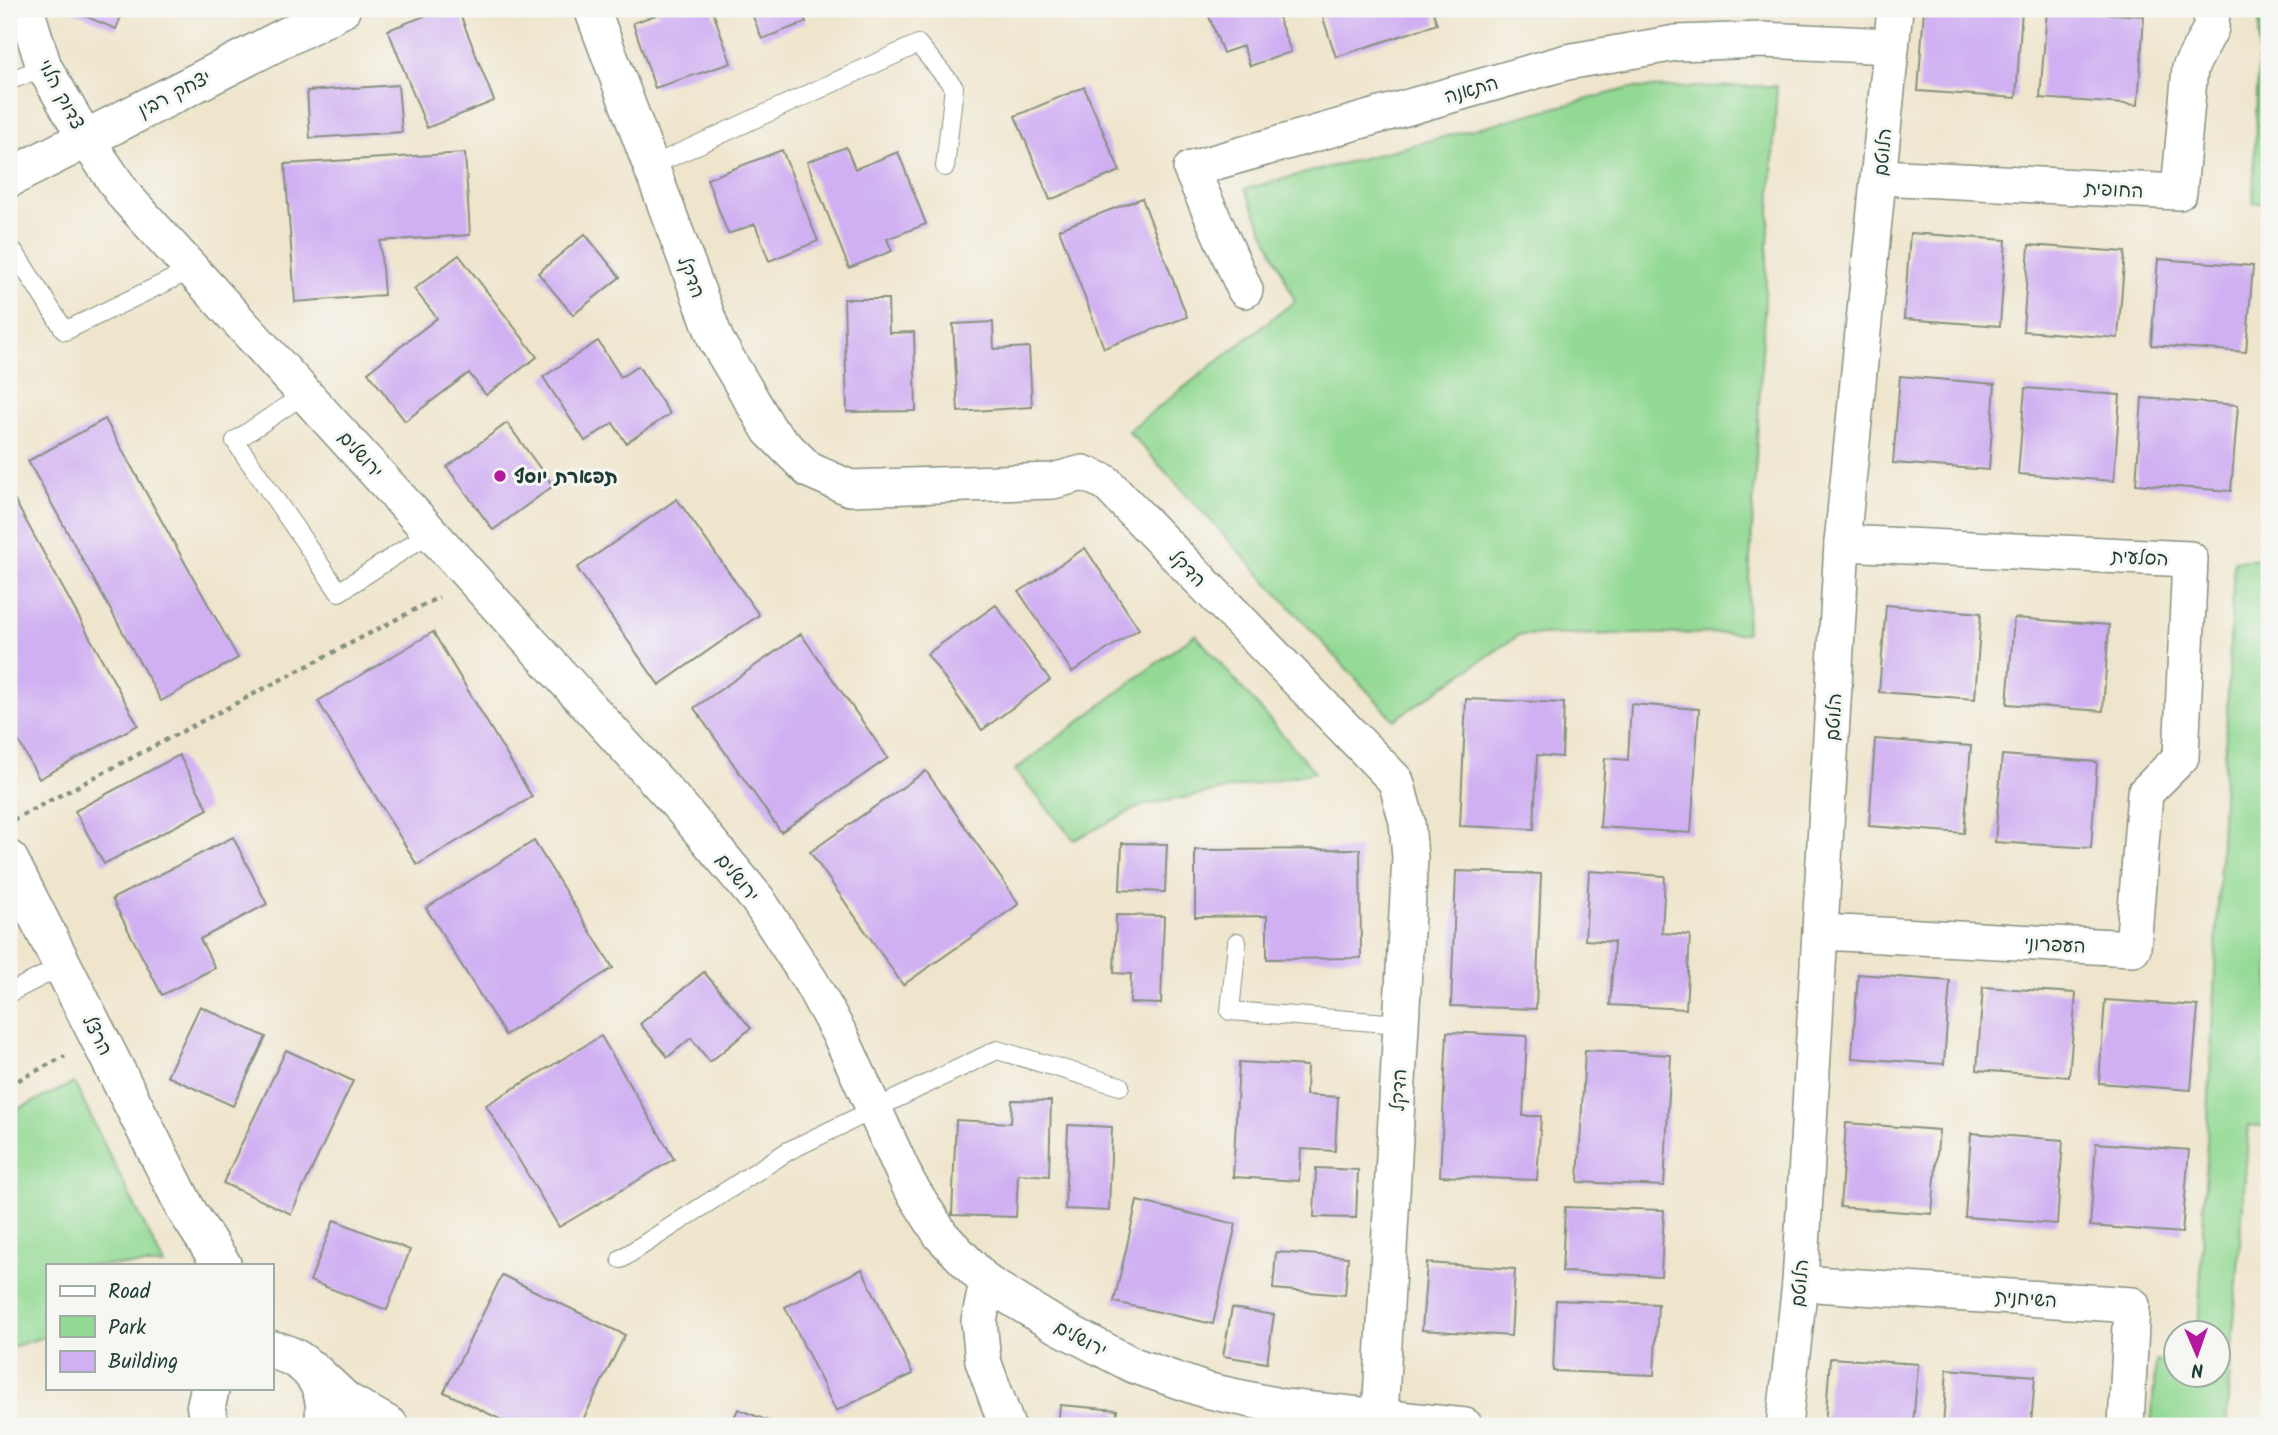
<svg xmlns="http://www.w3.org/2000/svg" width="2278" height="1435" font-family="Kalam,'Playpen Sans Hebrew',sans-serif">
<style>
.green{fill:#92d993;stroke:#588b64;stroke-width:2}
.building{fill:#d0b0f2}
.lines{fill:none;stroke-linecap:round;stroke-linejoin:round}
.service-casing{stroke:#879180;stroke-width:20}
.minor-casing{stroke:#879180;stroke-width:38}
.tertiary-casing{stroke:#879180;stroke-width:41}
.path{stroke:#879180;stroke-width:4.5;stroke-dasharray:5 5;stroke-linecap:butt}
.service{stroke:#fff;stroke-width:18}
.minor{stroke:#fff;stroke-width:35}
.tertiary{stroke:#fff;stroke-width:38}
.poi-dot{fill:#b5179e;stroke:#f6f6f2;stroke-width:2.5}
.labels{text-anchor:middle;stroke-width:6;stroke-linejoin:round;paint-order:stroke}
.street-label{font-size:19px;fill:#1f3d34;stroke:#f6f6f2}
.poi-label{font-size:19px;font-weight:bold;fill:#1f3d34;stroke:#f6f6f2;text-anchor:start}
</style>
<rect width="100%" height="100%" fill="#f6f6f2"/>
<filter id="ink" filterUnits="userSpaceOnUse"><feTurbulence type="fractalNoise" baseFrequency=".0143" numOctaves="2"/><feDisplacementMap in="SourceGraphic" scale="14" xChannelSelector="R" yChannelSelector="G"/><feConvolveMatrix kernelMatrix="1 2 1 2 8 2 1 2 1" color-interpolation-filters="sRGB"/></filter>
<filter id="wash" filterUnits="userSpaceOnUse"><feTurbulence type="fractalNoise" baseFrequency=".00686" numOctaves="4" result="noise"/><feDisplacementMap in="SourceGraphic" scale="28" xChannelSelector="R" yChannelSelector="G"/><feGaussianBlur stdDeviation="1.57" result="paint"/><feColorMatrix in="noise" values="0 0 0 0 0 0 0 0 0 0 0 0 0 0 0 0 0 1.4 0 .05"/><feComposite in="paint" operator="in"/></filter>
<g filter="url(#wash)">
<rect width="100%" height="100%" fill="#efe5cc"/>
<!-- green -->
<g class="green">
<polygon points="2260,9 2269,9 2269,203 2253,203"/>
<polygon points="1777,86 1746,633 1519,635 1394,720 1128,431 1295,301 1245,189 1630,88"/>
<polygon points="2269,487 2269,1127 2249,1125 2226,1426 2151,1426 2156,1361 2176,1364 2176,1376 2218,1376 2218,1334 2198,1333 2234,561 2266,559"/>
<polygon points="1195,634 1315,772 1141,806 1074,840 1015,770"/>
<polygon points="74,1083 164,1265 47,1265 47,1336 9,1348 9,1113"/>
</g>
<g id="blocks">
<!-- building -->
<g class="building">
<polygon points="68,9 124,9 116,29"/>
<polygon points="443,9 458,9 494,101 427,128 388,30"/>
<polygon points="657,9 712,9 731,63 655,88 633,23 659,14"/>
<polygon points="750,9 800,9 806,22 762,39"/>
<polygon points="1213,9 1275,9 1291,52 1250,66 1243,46 1223,53 1207,11"/>
<polygon points="1320,9 1432,9 1437,24 1336,57"/>
<polygon points="1924,9 2022,10 2016,98 1918,91"/>
<polygon points="2047,10 2144,16 2138,105 2040,98"/>
<polygon points="398,85 402,132 310,138 307,91"/>
<polygon points="1084,87 1120,171 1050,200 1015,116"/>
<polygon points="846,147 855,169 898,152 926,224 887,239 892,251 849,268 807,162"/>
<polygon points="782,150 818,241 769,261 755,224 728,234 707,179"/>
<polygon points="465,153 470,235 380,241 384,295 295,302 285,164"/>
<polygon points="1142,198 1187,317 1104,348 1059,229"/>
<polygon points="1910,233 2006,240 2000,326 1904,319"/>
<polygon points="585,234 620,277 573,315 538,273"/>
<polygon points="2029,245 2125,252 2118,338 2023,331"/>
<polygon points="459,255 537,357 486,395 469,373 405,421 368,372 437,318 414,289"/>
<polygon points="2158,259 2253,266 2246,352 2151,345"/>
<polygon points="844,299 888,299 889,333 914,332 916,411 847,412"/>
<polygon points="993,322 994,349 1029,347 1032,407 958,412 953,324"/>
<polygon points="598,341 621,377 638,366 670,414 626,443 613,423 585,441 543,377"/>
<polygon points="1900,376 1995,384 1989,470 1893,463"/>
<polygon points="2025,388 2120,395 2114,481 2018,474"/>
<polygon points="2142,398 2238,405 2231,491 2136,484"/>
<polygon points="105,419 238,658 161,701 28,461"/>
<polygon points="507,423 553,486 493,530 447,467"/>
<polygon points="9,490 138,725 39,779 9,723"/>
<polygon points="677,499 759,615 659,685 577,568"/>
<polygon points="1085,548 1139,629 1072,672 1019,592"/>
<polygon points="996,605 1050,680 982,730 927,654"/>
<polygon points="1886,605 1981,613 1975,699 1879,692"/>
<polygon points="2014,618 2109,625 2103,711 2007,704"/>
<polygon points="433,632 532,797 417,865 318,701"/>
<polygon points="801,634 888,758 781,832 694,708"/>
<polygon points="1466,699 1564,703 1562,757 1537,755 1534,829 1460,826"/>
<polygon points="1631,704 1699,709 1691,833 1600,827 1605,758 1628,760"/>
<polygon points="1875,739 1971,746 1964,833 1869,826"/>
<polygon points="179,755 208,809 104,864 75,811"/>
<polygon points="2002,755 2097,762 2091,848 1995,842"/>
<polygon points="926,771 1019,904 903,985 810,852"/>
<polygon points="233,837 267,904 200,939 215,968 162,995 112,899"/>
<polygon points="534,841 613,968 505,1035 426,908"/>
<polygon points="1122,843 1167,844 1165,892 1120,890"/>
<polygon points="1360,849 1361,958 1267,959 1267,916 1195,917 1195,850"/>
<polygon points="1456,871 1541,874 1536,1009 1451,1006"/>
<polygon points="1589,871 1665,876 1662,933 1690,935 1686,1009 1610,1005 1614,942 1585,940"/>
<polygon points="1116,915 1164,916 1161,1004 1130,1003 1131,974 1114,973"/>
<polygon points="704,972 751,1028 710,1062 691,1038 668,1057 640,1024"/>
<polygon points="1858,974 1950,981 1944,1064 1852,1058"/>
<polygon points="1983,987 2076,993 2069,1077 1977,1070"/>
<polygon points="2105,1000 2198,1006 2191,1090 2099,1083"/>
<polygon points="200,1006 266,1037 233,1106 167,1076"/>
<polygon points="1447,1032 1527,1036 1523,1116 1541,1116 1537,1180 1440,1176"/>
<polygon points="601,1036 674,1159 559,1227 486,1105"/>
<polygon points="286,1050 353,1081 291,1214 223,1183"/>
<polygon points="1585,1050 1671,1055 1664,1186 1578,1182"/>
<polygon points="1239,1062 1307,1066 1306,1095 1338,1097 1335,1151 1301,1149 1299,1181 1233,1177"/>
<polygon points="1012,1100 1051,1101 1049,1176 1018,1174 1016,1217 952,1215 956,1120 1011,1123"/>
<polygon points="1846,1123 1939,1130 1932,1214 1840,1207"/>
<polygon points="1068,1125 1112,1127 1109,1211 1065,1209"/>
<polygon points="1971,1133 2063,1140 2057,1224 1965,1217"/>
<polygon points="2096,1143 2189,1150 2182,1233 2090,1226"/>
<polygon points="1316,1168 1358,1170 1356,1218 1314,1217"/>
<polygon points="1137,1201 1236,1224 1213,1324 1114,1302"/>
<polygon points="1565,1207 1664,1210 1661,1276 1562,1272"/>
<polygon points="334,1220 410,1250 387,1310 310,1281"/>
<polygon points="1276,1252 1348,1257 1345,1295 1273,1289"/>
<polygon points="1427,1263 1515,1269 1511,1336 1422,1330"/>
<polygon points="862,1269 913,1374 836,1411 785,1307"/>
<polygon points="502,1275 625,1335 580,1426 514,1426 444,1392"/>
<polygon points="1556,1300 1658,1304 1654,1375 1553,1371"/>
<polygon points="1232,1308 1274,1315 1267,1363 1223,1356"/>
<polygon points="1830,1358 1918,1364 1913,1426 1825,1426"/>
<polygon points="1947,1369 2035,1376 2031,1426 1943,1426"/>
<polygon points="1060,1405 1117,1410 1116,1426 1058,1426"/>
<polygon points="738,1409 781,1426 730,1426"/>
</g>
</g>
</g>
<g filter="url(#ink)">
<use href="#blocks" fill-opacity="0" stroke="#879180" stroke-width="2"/>
<g class="lines">
<defs>
<g id="service">
<polyline points="9,81 44,67"/>
<polyline points="649,167 918,44 954,87 945,167"/>
<polyline points="15,253 65,331 193,269"/>
<polyline points="306,393 235,441 339,592 431,532"/>
<polyline points="1237,942 1230,1011 1401,1024"/>
<polyline points="9,993 62,966"/>
<polyline points="621,1259 788,1151 997,1050 1120,1086"/>
</g>
<g id="minor">
<polyline points="26,9 44,67 86,139 125,196 683,810 758,900 811,982 841,1037 908,1183 941,1235 987,1283 1054,1324 1133,1365 1205,1390 1284,1407 1465,1426"/>
<polyline points="592,9 716,340 770,431 809,470 850,488 1053,481 1083,473 1105,482 1396,781 1407,822 1410,857 1380,1418"/>
<polyline points="1880,177 2179,192 2190,68 2211,28 2212,9"/>
<polyline points="1245,290 1191,169 1567,62 1676,43 1763,40 1890,46"/>
<polyline points="1821,932 2133,948 2145,793 2181,757 2190,559 1842,543"/>
<polyline points="987,1283 979,1321 983,1361 1007,1426"/>
<polyline points="1800,1283 2132,1305 2126,1426"/>
<polyline points="1784,1426 1800,1283 1842,543 1895,9"/>
</g>
<g id="tertiary">
<polyline points="9,178 341,9"/>
<polyline points="9,860 187,1211 222,1265"/>
<path d="M271,1350C309,1357 332,1388 323,1426"/>
<polyline points="312,1370 345,1401 389,1426"/>
<polyline points="209,1426 206,1406 210,1388"/>
</g>
</defs>
<!-- service casing -->
<use href="#service" class="service-casing"/>
<!-- minor casing -->
<use href="#minor" class="minor-casing"/>
<!-- tertiary casing -->
<use href="#tertiary" class="tertiary-casing"/>
<!-- path -->
<g class="path">
<polyline points="13,820 439,597"/>
<polyline points="9,1085 65,1056"/>
</g>
<!-- service -->
<use href="#service" class="service"/>
<!-- minor -->
<use href="#minor" class="minor"/>
<!-- tertiary -->
<use href="#tertiary" class="tertiary"/>
</g>
</g>
<!-- markers -->
<circle class="poi-dot" cx="500" cy="476" r="7"/>
<g class="labels">
<!-- street labels -->
<g class="street-label">
<text transform="translate(1471 89) rotate(-16)" y="7">התאנה</text>
<text transform="translate(174 93) rotate(-27)" y="7">יצחק רבין</text>
<text transform="translate(62 94) rotate(62)" y="7">צדוק הלוי</text>
<text transform="translate(1882 152) rotate(-85)" y="7">הלוטם</text>
<text transform="translate(2114 189) rotate(3)" y="7">החופית</text>
<text transform="translate(692 277) rotate(69)" y="7">הדקל</text>
<text transform="translate(361 454) rotate(48)" y="7">ירושלים</text>
<text transform="translate(2140 557) rotate(3)" y="7">הסלעית</text>
<text transform="translate(1188 568) rotate(46)" y="7">הדקל</text>
<text transform="translate(1833 717) rotate(-87)" y="7">הלוטם</text>
<text transform="translate(738 877) rotate(51)" y="7">ירושלים</text>
<text transform="translate(2055 944) rotate(3)" y="7">העפרוני</text>
<text transform="translate(98 1035) rotate(63)" y="7">הרצל</text>
<text transform="translate(1398 1090) rotate(-87)" y="7">הדקל</text>
<text transform="translate(1799 1283) rotate(-85)" y="7">הלוטם</text>
<text transform="translate(2026 1298) rotate(4)" y="7">השיחנית</text>
<text transform="translate(1081 1338) rotate(28)" y="7">ירושלים</text>
</g>
<!-- poi labels -->
<g class="poi-label">
<text x="514" y="483">תפארת יוסף</text>
</g>
</g>
<!-- margin -->
<rect width="2278" height="1435" fill="none" stroke="#f6f6f2" stroke-width="35"/>
<!-- legend -->
<rect x="46" y="1264" width="228" height="126" fill="#f6f6f2" stroke="#a0aca6" stroke-width="2"/>
<rect x="60" y="1286" width="35" height="10" fill="#ffffff" stroke="#a0aca6" stroke-width="2"/>
<text x="108" y="1298" font-size="21" fill="#1f3d34">Road</text>
<rect x="60" y="1316" width="35" height="21" fill="#92d993" stroke="#a0aca6" stroke-width="2"/>
<text x="108" y="1334" font-size="21" fill="#1f3d34">Park</text>
<rect x="60" y="1351" width="35" height="21" fill="#d0b0f2" stroke="#a0aca6" stroke-width="2"/>
<text x="108" y="1368" font-size="21" fill="#1f3d34">Building</text>
<!-- north arrow -->
<g transform="translate(2197 1354) rotate(178)"><circle r="33" fill="#f6f6f2" stroke="#a0aca6" stroke-width="2"/>
<path d="M0-5L12 26L0 18L-12 26Z" fill="#b5179e"/>
<text y="-10" font-size="19" font-weight="bold" text-anchor="middle" fill="#1f3d34">N</text>
</g>
</svg>
